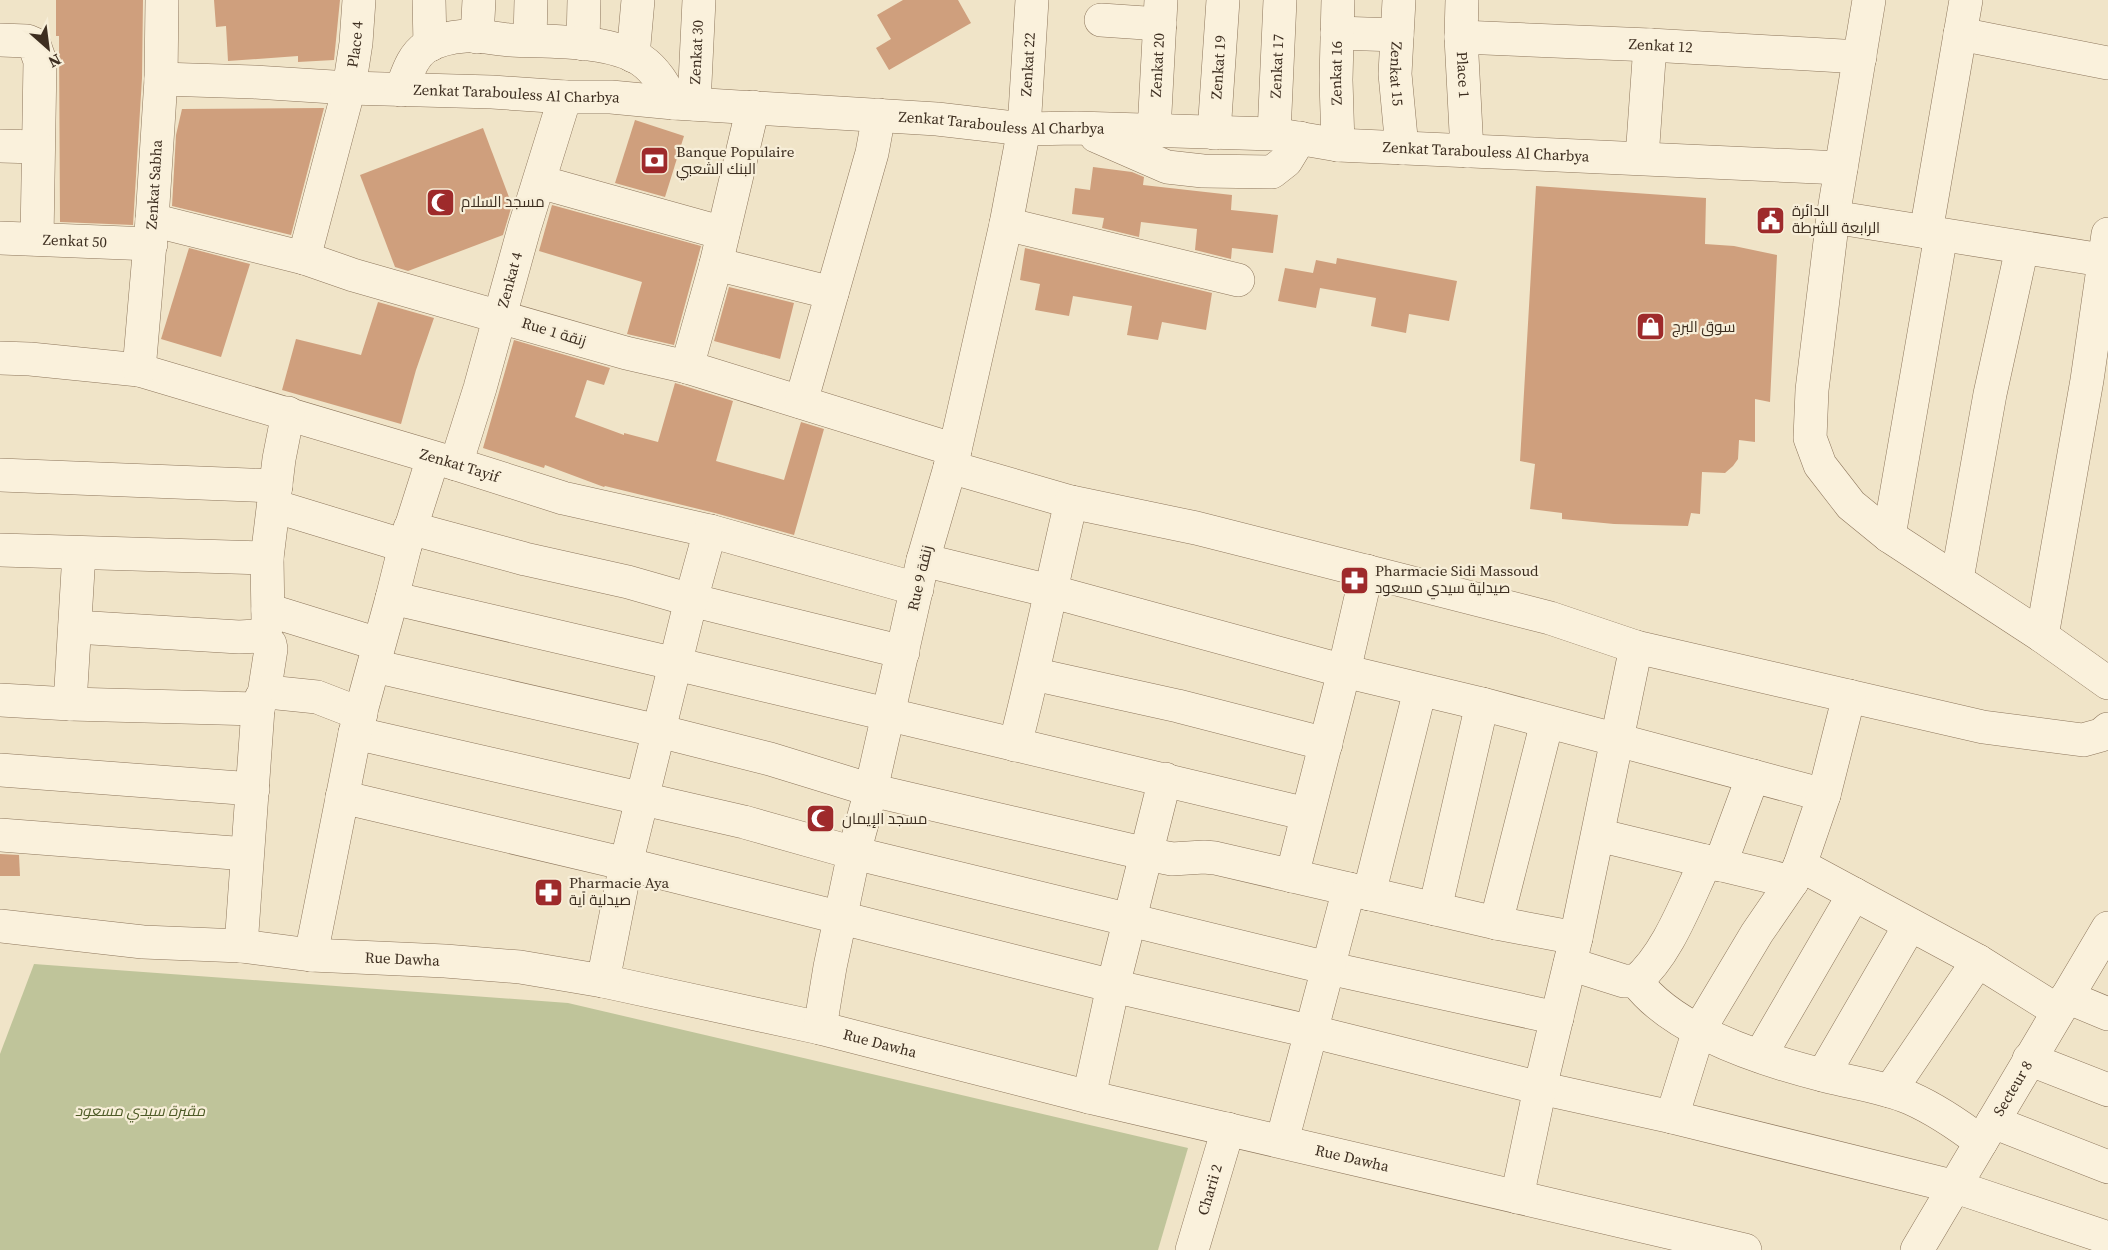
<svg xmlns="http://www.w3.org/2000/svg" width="2108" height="1250" font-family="'Source Serif 4',Cairo,serif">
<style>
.cemetery{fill:#bfc49a}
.building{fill:#cf9f7d}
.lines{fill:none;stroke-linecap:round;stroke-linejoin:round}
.minor-casing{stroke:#8d765c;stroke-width:34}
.minor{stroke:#faf1dc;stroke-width:33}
.labels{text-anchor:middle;stroke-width:4.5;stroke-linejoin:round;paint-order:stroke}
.street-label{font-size:15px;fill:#3d2e20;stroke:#f7eed8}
.poi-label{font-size:15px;fill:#3d2e20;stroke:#f7eed8;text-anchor:start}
.park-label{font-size:15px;font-style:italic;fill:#4d5a26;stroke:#f7eed8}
</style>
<rect width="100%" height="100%" fill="#f0e4c8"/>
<!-- cemetery -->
<polygon class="cemetery" points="34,964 568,1003 1188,1148 1158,1250 0,1250 0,1054"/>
<!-- building -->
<g class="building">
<polygon points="56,0 143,0 142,78 133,225 60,222 59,36 56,36"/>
<polygon points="214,0 340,0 334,60 298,62 298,56 228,61 226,26 216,27"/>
<polygon points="903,0 958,0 971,23 889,70 876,48 891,39 877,15"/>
<polygon points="324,108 291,235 172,206 176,135 182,109"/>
<polygon points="635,120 684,136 665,197 615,183"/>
<polygon points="483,128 512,205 503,235 408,271 395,267 360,175"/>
<polygon points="1093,167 1132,172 1144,177 1143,185 1232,195 1231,210 1278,215 1273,253 1232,248 1231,259 1195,250 1197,229 1141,222 1139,237 1102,228 1104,218 1072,214 1075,188 1090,190"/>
<polygon points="1536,186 1706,198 1705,244 1734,246 1777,255 1770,402 1755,399 1755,442 1739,440 1738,459 1733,466 1725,473 1702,472 1700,514 1691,513 1688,526 1614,524 1562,519 1562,513 1530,509 1535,464 1520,461"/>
<polygon points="552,205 701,246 674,345 627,334 642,282 539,251"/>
<polygon points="189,248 250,264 221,357 161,339"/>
<polygon points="1025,248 1212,293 1206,330 1162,322 1158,340 1127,335 1132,306 1073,296 1069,316 1035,310 1040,284 1020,280"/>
<polygon points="1337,258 1457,281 1449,321 1409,314 1406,333 1371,326 1376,298 1320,288 1316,308 1278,301 1285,268 1313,273 1316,260 1336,264"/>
<polygon points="729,287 794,303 780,359 714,341"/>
<polygon points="378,302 434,318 416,370 401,424 282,390 296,339 361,355"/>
<polygon points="514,340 610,368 604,385 587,380 575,417 624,435 624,433 658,442 675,383 733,401 716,461 784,480 801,422 824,429 794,535 715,513 605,486 604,487 545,465 544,468 483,448"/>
<polygon points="0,854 19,855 20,876 0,876"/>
</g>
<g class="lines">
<defs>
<g id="minor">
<polyline points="429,0 430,45"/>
<path id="s1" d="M1399,0L1395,74L1402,148"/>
<path id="s2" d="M1462,0L1461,37L1467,151"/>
<polyline points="1869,0 1833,217 1812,390 1810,438 1820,465 1851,505 1889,536 2042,636 2108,683"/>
<polyline points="1101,20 1160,24"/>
<polyline points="1337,33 1397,35"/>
<polyline points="1960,34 2108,63"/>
<polyline points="477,37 479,0"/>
<path id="s3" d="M1461,37L1650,45L1860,57"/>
<polyline points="0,40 27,41 34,44 40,61 37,239"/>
<polyline points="530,40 531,0"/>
<polyline points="583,44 584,0"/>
<polyline points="633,56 638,0"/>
<path id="s4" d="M161,79L254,82L349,88L492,92L565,97H611L674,103L937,119L1024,129L1077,128L1274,134L1338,145L1841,168"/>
<path d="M401,90C407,75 412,56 426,47C437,40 452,37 465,36C480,35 496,39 511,40C547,42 610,39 641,60C657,71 665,87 674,103"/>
<path id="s5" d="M694,104L699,0"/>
<path id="s6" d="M1154,131L1161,0"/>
<path id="s7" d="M1214,133L1223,0"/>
<path id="s8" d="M1274,134L1280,0"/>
<polyline points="1096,136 1167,167 1203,171 1272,172 1286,161 1300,138"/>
<path id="s9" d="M1338,145L1336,80L1338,0"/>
<polyline points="0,146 38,147"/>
<polyline points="1642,158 1650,45"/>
<polyline points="540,182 723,233"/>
<polyline points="1833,217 2108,261"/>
<polyline points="152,220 304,258 353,275 626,353 687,367 955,450"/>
<polyline points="1006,224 1238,280"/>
<polyline points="1926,232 1966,0"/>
<path id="s10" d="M0,238L151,244"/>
<path id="s11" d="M304,258L349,88L356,43L359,0"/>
<polyline points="716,264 832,293"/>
<path id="s12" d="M0,358L30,359L139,370L456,464L563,498L710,531L917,589"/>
<polyline points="687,367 716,264 753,107"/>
<path id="s13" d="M139,370L152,220L161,79L162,0"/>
<polyline points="801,402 872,153 879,115"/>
<path id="s14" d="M456,464L480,388L524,229L565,97"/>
<polyline points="950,467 1071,502 1196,528 1550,618 1636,647 1983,727 2083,740 2101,735 2108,729"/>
<polyline points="0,475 276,486"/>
<polyline points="274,506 405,546"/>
<polyline points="410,528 525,559 628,582 691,600 903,652"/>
<polyline points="1889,536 1941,235"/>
<polyline points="0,550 267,558"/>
<polyline points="923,560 1050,591 1344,671 1482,704 1824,795"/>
<polyline points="1957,579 1990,394 2022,248"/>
<polyline points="392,598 676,664 1307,814"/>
<polyline points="268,610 378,644"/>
<polyline points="75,627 239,637 258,636 265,630 268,622 267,558 279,459 288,413"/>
<polyline points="258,636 270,644 271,649 264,694"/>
<polyline points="2042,636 2087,380 2108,234"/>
<polyline points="374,666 659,731 770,759 871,790 1147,854 1172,859 1204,857 1215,858 1496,923 1576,938"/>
<polyline points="1033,674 1178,706 1326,744"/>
<path d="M0,700L70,704L258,709C260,702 260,695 268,692L317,697L361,714"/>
<polyline points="70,704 79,553"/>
<polyline points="355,733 744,822 854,853 1328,968 1557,1018"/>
<path d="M1015,745C1036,664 1052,583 1071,502"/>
<polyline points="0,770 253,789"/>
<polyline points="342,797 626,864 1113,986 1322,1034 1540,1088 1672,1117 1956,1187 2108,1238"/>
<polyline points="0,835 247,854"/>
<polyline points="1598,835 1792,882"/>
<polyline points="1720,865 1753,776"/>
<polyline points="1800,865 1978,961 2058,1011"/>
<polyline points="1292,876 1344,671 1367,571"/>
<polyline points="1369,894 1420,690"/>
<polyline points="1435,909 1482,704"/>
<polyline points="1496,923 1547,722"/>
<path id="s15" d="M0,926L143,942L241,946L311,955L445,961L520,967L603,981L820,1028L1089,1097L1745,1250"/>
<polyline points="241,946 258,709"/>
<polyline points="311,955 355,733 392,598 405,546 433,458"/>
<path d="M1570,964L1624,981H1636C1668,954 1687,900 1706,861"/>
<polyline points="603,981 626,864 691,600 710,531"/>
<path d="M1636,981C1674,1032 1766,1061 1826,1076C1854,1083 1884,1087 1910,1098C1935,1109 1960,1126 1981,1142"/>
<polyline points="2067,997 2108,1014"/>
<path id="s16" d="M820,1028L830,967L854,853L871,790L923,560L955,450L1006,224L1024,129L1032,0"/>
<polyline points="1760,1056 1854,894"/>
<polyline points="2029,1059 2108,1090"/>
<polyline points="1823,1075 1910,925"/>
<polyline points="1890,1091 1978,961"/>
<polyline points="1089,1097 1113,986 1165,779"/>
<polyline points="1672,1117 1699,1030 1757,933 1792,882 1800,865 1824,795 1849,696"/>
<polyline points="1993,1122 2108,1167"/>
<polyline points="1282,1141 1349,889"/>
<polyline points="1517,1197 1540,1088 1576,938 1636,647"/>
<path id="s17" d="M1192,1250L1228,1129"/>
<path id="s18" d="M1917,1250L2108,928"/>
</g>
</defs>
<!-- minor casing -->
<use href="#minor" class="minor-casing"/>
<!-- minor -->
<use href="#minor" class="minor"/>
</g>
<!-- icons -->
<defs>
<symbol id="bank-square" viewBox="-11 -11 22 22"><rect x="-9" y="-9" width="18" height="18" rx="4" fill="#9e2a2b" stroke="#f7eed8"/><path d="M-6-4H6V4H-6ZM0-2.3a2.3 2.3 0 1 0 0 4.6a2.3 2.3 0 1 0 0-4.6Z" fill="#fff"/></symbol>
<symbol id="mosque-square" viewBox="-11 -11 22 22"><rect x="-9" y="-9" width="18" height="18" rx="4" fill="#9e2a2b" stroke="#f7eed8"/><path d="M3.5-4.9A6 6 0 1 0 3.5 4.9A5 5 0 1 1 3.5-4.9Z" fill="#fff"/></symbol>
<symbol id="civic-square" viewBox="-11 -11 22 22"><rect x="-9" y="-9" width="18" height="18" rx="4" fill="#9e2a2b" stroke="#f7eed8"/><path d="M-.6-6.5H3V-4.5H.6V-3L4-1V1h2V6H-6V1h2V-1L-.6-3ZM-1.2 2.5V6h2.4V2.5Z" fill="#fff"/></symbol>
<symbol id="shop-square" viewBox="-11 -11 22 22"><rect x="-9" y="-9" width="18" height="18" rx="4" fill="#9e2a2b" stroke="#f7eed8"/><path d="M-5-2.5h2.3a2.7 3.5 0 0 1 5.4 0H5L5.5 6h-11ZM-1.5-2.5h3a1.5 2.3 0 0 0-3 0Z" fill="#fff"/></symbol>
<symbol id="pharmacy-square" viewBox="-11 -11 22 22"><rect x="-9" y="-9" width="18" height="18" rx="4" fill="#9e2a2b" stroke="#f7eed8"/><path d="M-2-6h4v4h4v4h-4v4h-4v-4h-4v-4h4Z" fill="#fff"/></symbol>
</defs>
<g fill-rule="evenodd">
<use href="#bank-square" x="638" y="144" width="33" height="33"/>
<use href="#mosque-square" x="424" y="186" width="33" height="33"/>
<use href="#civic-square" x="1754" y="204" width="33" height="33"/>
<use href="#shop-square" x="1634" y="310" width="33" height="33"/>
<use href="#pharmacy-square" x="1338" y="564" width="33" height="33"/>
<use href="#mosque-square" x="804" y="802" width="33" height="33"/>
<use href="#pharmacy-square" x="532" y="876" width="33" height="33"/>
</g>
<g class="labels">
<!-- street labels -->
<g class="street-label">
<text dy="5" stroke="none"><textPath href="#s11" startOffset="220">Place 4</textPath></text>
<text dy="5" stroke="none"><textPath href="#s3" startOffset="200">Zenkat 12</textPath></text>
<text dy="5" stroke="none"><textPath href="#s5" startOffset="52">Zenkat 30</textPath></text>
<text dy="5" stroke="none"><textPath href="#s16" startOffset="987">Zenkat 22</textPath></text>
<text dy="5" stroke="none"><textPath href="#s6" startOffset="66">Zenkat 20</textPath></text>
<text dy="5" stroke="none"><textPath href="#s7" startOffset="66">Zenkat 19</textPath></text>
<text dy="5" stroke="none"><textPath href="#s8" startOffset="68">Zenkat 17</textPath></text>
<text dy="5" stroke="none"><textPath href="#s9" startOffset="72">Zenkat 16</textPath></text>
<text dy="5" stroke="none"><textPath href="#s1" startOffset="74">Zenkat 15</textPath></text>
<text dy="5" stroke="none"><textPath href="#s2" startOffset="75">Place 1</textPath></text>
<text dy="5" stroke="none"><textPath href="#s4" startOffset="356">Zenkat Tarabouless Al Charbya</textPath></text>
<text dy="5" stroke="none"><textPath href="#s4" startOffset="842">Zenkat Tarabouless Al Charbya</textPath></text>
<text dy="5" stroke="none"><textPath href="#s4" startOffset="1328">Zenkat Tarabouless Al Charbya</textPath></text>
<text dy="5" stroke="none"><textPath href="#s13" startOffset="186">Zenkat Sabha</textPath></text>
<text dy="5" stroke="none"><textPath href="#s10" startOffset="75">Zenkat 50</textPath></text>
<text dy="5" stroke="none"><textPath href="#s14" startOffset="192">Zenkat 4</textPath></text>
<text transform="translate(554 332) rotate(17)" y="5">Rue 1 زنقة</text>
<text dy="5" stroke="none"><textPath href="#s12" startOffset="474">Zenkat Tayif</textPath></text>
<text transform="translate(920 578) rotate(-77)" y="5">Rue 9 زنقة</text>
<text dy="5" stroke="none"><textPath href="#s15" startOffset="404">Rue Dawha</textPath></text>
<text dy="5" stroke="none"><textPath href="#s15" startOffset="890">Rue Dawha</textPath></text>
<text dy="5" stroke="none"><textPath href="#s18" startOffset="188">Secteur 8</textPath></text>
<text dy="5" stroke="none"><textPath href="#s15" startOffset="1376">Rue Dawha</textPath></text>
<text dy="5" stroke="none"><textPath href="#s17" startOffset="63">Charii 2</textPath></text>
</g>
<!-- poi labels -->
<g class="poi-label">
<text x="676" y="157">Banque Populaire<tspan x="676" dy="17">البنك الشعبي</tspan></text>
<text x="461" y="207">مسجد السلام</text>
<text x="1792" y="216">الدائرة<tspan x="1792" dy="17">الرابعة للشرطة</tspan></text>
<text x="1672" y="332">سوق البرج</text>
<text x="1375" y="576">Pharmacie Sidi Massoud<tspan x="1375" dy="17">صيدلية سيدي مسعود</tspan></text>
<text x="842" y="824">مسجد الإيمان</text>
<text x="569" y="888">Pharmacie Aya<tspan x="569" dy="17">صيدلية اًية</tspan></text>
</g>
<!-- park labels -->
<g class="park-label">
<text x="140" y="1116">مقبرة سيدي مسعود</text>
</g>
</g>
<!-- north arrow -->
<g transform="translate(48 48) rotate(152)" stroke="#f7eed8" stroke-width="4.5" paint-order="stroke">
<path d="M0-4.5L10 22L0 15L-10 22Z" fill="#3d2e20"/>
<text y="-9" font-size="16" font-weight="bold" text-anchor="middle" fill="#3d2e20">N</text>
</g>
</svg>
